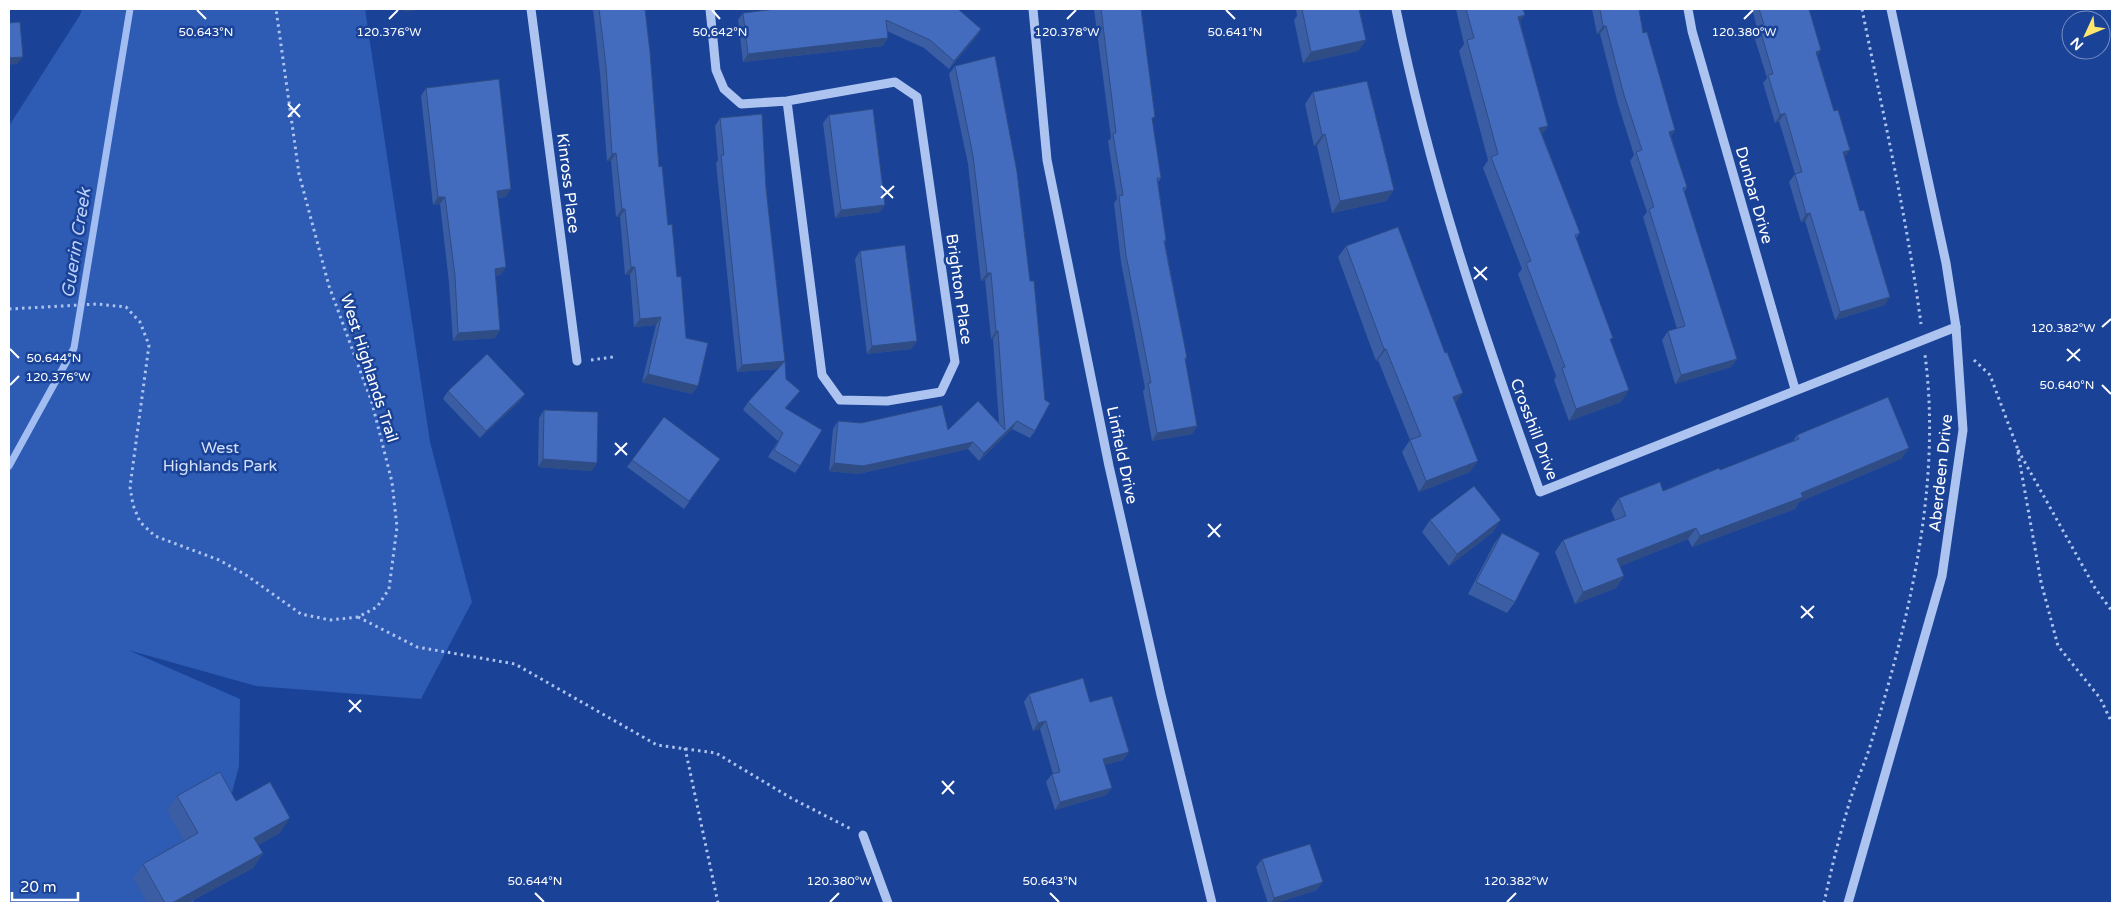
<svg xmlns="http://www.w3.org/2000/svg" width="2121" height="912" font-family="'Varela Round',sans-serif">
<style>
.green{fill:#2e5cb4}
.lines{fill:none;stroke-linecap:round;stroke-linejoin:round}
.stream{stroke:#a1bdf2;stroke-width:7}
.path{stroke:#aec4f0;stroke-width:3;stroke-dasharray:2.5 4;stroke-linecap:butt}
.minor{stroke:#aec4f0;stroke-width:9}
.wall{fill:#3a5da3}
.shaded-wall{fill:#2f4c85}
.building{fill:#436cbe;stroke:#2f4c85}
.ticks{fill:none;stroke:#fff;stroke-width:2}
.labels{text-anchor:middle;stroke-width:5;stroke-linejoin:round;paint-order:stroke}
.street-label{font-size:16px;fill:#fff;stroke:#1a4297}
.park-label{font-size:16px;fill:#d5e2fb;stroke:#1a4297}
.water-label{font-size:18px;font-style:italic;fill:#bacff7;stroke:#1a4297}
.ticks-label{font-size:12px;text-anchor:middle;fill:#fff;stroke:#1a4297;stroke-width:5;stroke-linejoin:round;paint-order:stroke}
</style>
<rect width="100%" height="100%" fill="#1a4297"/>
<!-- green -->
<polygon class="green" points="82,9 365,9 430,442 472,602 421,699 256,686 128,650 240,699 239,766 226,816 193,903 9,903 9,126 80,15"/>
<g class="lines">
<!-- stream -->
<polyline class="stream" points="9,466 74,348 130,9"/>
<!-- path -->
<g class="path">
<path d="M1862,9C1883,114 1907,218 1921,324"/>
<polyline points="9,309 97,304 126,307 140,322 149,345 130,487 133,505 140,522 155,536 219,560 246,575 301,614 330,620 358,617 377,607 389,589 397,527 392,482 372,403 329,286 299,174 276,9"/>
<polyline points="591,360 613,357"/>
<polyline points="1974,360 1990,375 2017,447 2041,582 2058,646 2100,698 2112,723"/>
<polyline points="2018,450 2095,588 2112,611"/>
<polyline points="358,617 417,647 515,664 657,745 716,753 791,798 851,829"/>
<polyline points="685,748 718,903"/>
<path d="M1824,903C1831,870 1839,837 1849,804C1855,783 1865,764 1871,743C1909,620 1942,485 1925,355"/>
</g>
<!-- minor -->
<g class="minor">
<polyline points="531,9 577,361"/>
<polyline points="710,9 716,70 724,89 741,104 787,101 895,82 917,97 955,362 941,392 887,401 840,400 822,375 787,101"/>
<polyline points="1033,9 1047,160 1109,466 1161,695 1212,903"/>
<path d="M1396,9C1429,174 1483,333 1540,492L1956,327"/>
<polyline points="1688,9 1692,31 1795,389"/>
<polyline points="863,835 888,903"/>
<polyline points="1848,903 1942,576 1963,430 1956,327 1946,263 1891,9"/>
</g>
</g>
<!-- wall -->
<g class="wall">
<polygon points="593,9 645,9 659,167 677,277 692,394 642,382 656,325 634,327 630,275 625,275 620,217 616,217 611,161 607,161 600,73"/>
<polygon points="776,9 981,29 976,37 949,69 924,48 887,31 883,46 743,62 738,20 743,13"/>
<polygon points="1094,9 1141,9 1152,122 1161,178 1158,182 1166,240 1165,243 1187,358 1185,361 1197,426 1192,434 1152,441 1143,391 1145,388 1121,262 1114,203 1117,199 1108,141 1111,138"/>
<polygon points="1296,9 1359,9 1366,40 1358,51 1303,63 1294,20 1297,16"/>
<polygon points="1456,9 1523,9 1520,22 1548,126 1542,134 1580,233 1576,238 1611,341 1621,402 1569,421 1554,380 1556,376 1518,274 1522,269 1483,168 1488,160 1459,51 1464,44"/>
<polygon points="1592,9 1639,9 1643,33 1675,130 1671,136 1687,187 1684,192 1737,359 1731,367 1675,384 1662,340 1668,331 1677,329 1643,217 1647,212 1630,161 1634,155 1618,104 1600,34 1597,34"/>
<polygon points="1752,9 1809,9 1817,56 1885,305 1835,320 1805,221 1801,222 1789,182 1795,174 1779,121 1775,123 1763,83 1767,78 1753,33 1757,28"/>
<polygon points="955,66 1035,431 1030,438 1012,429 979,461 968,449 858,474 829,471 833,429 838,421 948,430 999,423 993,339 991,339 985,280 981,281 968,164 949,74"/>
<polygon points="426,88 506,197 497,198 506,267 500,275 495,276 495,338 453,341 449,283 440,204 433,205 421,96"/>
<polygon points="1313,92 1394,190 1386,201 1332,213 1317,146 1314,146 1305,104"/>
<polygon points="829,115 880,212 835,218 823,123"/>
<polygon points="720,118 766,188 786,379 794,399 786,408 800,466 795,473 768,457 778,441 743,410 748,402 778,369 737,372 716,163 718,160 715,126"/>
<polygon points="1346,246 1455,403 1470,472 1419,492 1402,452 1410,440 1378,360 1376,361 1338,257"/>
<polygon points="860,251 917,341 911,349 867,354 855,259"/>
<polygon points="448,391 525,394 519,402 480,438 443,399"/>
<polygon points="544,410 592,471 538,467 539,418"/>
<polygon points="664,417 720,459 684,509 627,467"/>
<polygon points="1797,435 1909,448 1901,459 1799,502 1795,509 1692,547 1688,539 1620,566 1624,576 1616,588 1575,604 1555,552 1563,540 1615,520 1611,510 1619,498 1663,491 1720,470 1793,441"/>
<polygon points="1430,520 1493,532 1449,566 1422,532"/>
<polygon points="1502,533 1515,602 1507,613 1468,594 1494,544"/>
<polygon points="1029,694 1090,702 1129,752 1123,760 1105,765 1112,788 1106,795 1055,810 1046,782 1052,774 1053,774 1040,729 1033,731 1024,702"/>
<polygon points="177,796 236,801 280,833 258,845 263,853 253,868 188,903 147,903 133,878 143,864 184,841 167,810"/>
<polygon points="1262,859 1317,890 1276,903 1268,903 1256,867"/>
</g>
<!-- shaded-wall -->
<g class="shaded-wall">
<polygon points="405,9 427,9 403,12"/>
<polygon points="1525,15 1517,26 1518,17"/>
<polygon points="1603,26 1606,26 1600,34 1597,34"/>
<polygon points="981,29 976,37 949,69 954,61"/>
<polygon points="888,38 883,46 743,62 748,54"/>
<polygon points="1366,40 1358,51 1303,63 1311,52"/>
<polygon points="1821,50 1816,58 1816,52"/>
<polygon points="23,57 17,64 9,65 9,58"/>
<polygon points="1785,113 1779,121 1775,123 1780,115"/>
<polygon points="1548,126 1540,137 1539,128"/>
<polygon points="1675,130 1669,138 1669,132"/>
<polygon points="1325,134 1317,146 1314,146 1322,135"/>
<polygon points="1850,150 1845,157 1843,152"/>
<polygon points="616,153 611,161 607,161 612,154"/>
<polygon points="511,189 506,197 491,198 497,191"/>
<polygon points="1394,190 1386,201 1332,213 1340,201"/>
<polygon points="438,197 445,197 440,204 433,205"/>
<polygon points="885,205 880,212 835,218 841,210"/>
<polygon points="622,209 625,209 620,217 616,217"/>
<polygon points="1810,213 1805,221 1801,222 1806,214"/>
<polygon points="506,267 500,275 489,276 495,269"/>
<polygon points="631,267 635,267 630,275 625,275"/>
<polygon points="987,273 991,273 985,280 981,281"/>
<polygon points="1890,297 1885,305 1835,320 1840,312"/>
<polygon points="661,317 656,325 634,327 640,319"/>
<polygon points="500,330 495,338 453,341 458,333"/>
<polygon points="996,331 998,331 993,339 991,339"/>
<polygon points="917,341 911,349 867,354 872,346"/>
<polygon points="1384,349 1386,349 1378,360 1376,361"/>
<polygon points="1737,359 1731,367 1675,384 1681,375"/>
<polygon points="785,361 779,369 737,372 742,365"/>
<polygon points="648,374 698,386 692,394 642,382"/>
<polygon points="1629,390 1621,402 1569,421 1576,409"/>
<polygon points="800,391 794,399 780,415 785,408"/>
<polygon points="1463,393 1455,404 1453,397"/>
<polygon points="525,394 519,402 480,438 486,431"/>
<polygon points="1017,421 1012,429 979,461 984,453"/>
<polygon points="1197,426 1192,434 1152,441 1157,433"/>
<polygon points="973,442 968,449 858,474 829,471 834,463"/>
<polygon points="1909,448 1901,459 1799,502 1795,509 1692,547 1700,536"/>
<polygon points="543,459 597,463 592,471 538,467"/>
<polygon points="1478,461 1470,472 1419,492 1426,481"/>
<polygon points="1501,520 1493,532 1449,566 1457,554"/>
<polygon points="1696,528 1688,539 1609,571 1617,559"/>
<polygon points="1624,576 1616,588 1575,604 1583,592"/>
<polygon points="1046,721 1040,729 1033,731 1038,723"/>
<polygon points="1129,752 1123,760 1098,767 1103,759"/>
<polygon points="1112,788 1106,795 1055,810 1060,802"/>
<polygon points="290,818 280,833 244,853 254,838"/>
<polygon points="263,853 253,868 188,903 172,903"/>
<polygon points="1323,882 1317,890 1276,903 1271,903 1274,898"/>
</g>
<!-- building -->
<g class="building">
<polygon points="599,9 645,9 650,52 659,167 662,166 668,225 672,224 677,277 681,276 686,338 708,343 698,386 648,374 661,317 640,319 635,267 631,267 625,209 622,209 616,153 612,154 606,66"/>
<polygon points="776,9 958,9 981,29 954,61 930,40 886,20 888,38 748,54 743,13"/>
<polygon points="1101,9 1141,9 1155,117 1152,118 1161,178 1157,178 1166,240 1164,241 1187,358 1185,358 1197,426 1157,433 1148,383 1151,383 1126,255 1119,196 1123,195 1113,134 1116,133"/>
<polygon points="1302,9 1359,9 1366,40 1311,52"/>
<polygon points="1466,9 1523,9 1525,15 1518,17 1548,126 1539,128 1580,233 1575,235 1613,338 1610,339 1629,390 1576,409 1562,368 1565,367 1526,263 1531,261 1491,157 1498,154 1467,40 1474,38"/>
<polygon points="1600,9 1639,9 1643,33 1647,32 1675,130 1669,132 1687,187 1683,188 1737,359 1681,375 1668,331 1685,326 1649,209 1654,207 1636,152 1642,150 1624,95 1606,26 1603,26"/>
<polygon points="1759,9 1809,9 1821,50 1816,52 1834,111 1838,110 1850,150 1843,152 1860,211 1864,210 1890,297 1840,312 1810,213 1806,214 1795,174 1802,172 1785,113 1780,115 1768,75 1773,74 1759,26 1764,24"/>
<polygon points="20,22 23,57 9,58 9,23"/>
<polygon points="995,56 1017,172 1030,281 1034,281 1045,400 1050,403 1035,431 1017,421 984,453 973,442 863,466 834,463 838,421 861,423 942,405 948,430 978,401 1005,430 998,331 996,331 991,273 987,273 973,156 955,66"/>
<polygon points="499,79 511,189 497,191 506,267 495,269 500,330 458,333 455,276 445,197 438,197 426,88"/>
<polygon points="1367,81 1394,190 1340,201 1325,134 1322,135 1313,92"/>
<polygon points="873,109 885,205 841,210 829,115"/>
<polygon points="762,114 766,188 785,361 742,365 721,155 724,155 720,118"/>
<polygon points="1398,227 1445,353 1447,352 1463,393 1453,397 1478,461 1426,481 1410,440 1421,436 1386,349 1384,349 1346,246"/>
<polygon points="905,245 917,341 872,346 860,251"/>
<polygon points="487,354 525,394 486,431 448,391"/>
<polygon points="785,361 786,379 800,391 785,408 822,430 800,466 774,450 783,433 748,402"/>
<polygon points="1888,397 1909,448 1801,493 1803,497 1700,536 1696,528 1617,559 1624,576 1583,592 1563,540 1626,516 1619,498 1660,482 1663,491 1719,468 1720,470 1799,439 1797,435"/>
<polygon points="544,410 598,412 597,463 543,459"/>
<polygon points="664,417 720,459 689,501 632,460"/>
<polygon points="1474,486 1501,520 1457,554 1430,520"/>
<polygon points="1502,533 1540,553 1515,602 1476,582"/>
<polygon points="1083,678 1090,702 1112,696 1129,752 1103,759 1112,788 1060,802 1052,774 1060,772 1046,721 1038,723 1029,694"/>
<polygon points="220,772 236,801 270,782 290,818 254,838 263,853 172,903 165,903 143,864 198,833 177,796"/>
<polygon points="1310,844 1323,882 1274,898 1262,859"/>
</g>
<!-- ticks -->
<path class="ticks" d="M197,10L206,19M712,10L720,19M1226,10L1235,19M389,19L398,10M1067,19L1076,10M1744,19L1753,10M288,104L300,117M288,117L300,104M881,186L893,198M881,198L894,186M1474,267L1487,280M1474,279L1487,267M2102,327L2111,319M10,349L19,358M2067,349L2080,361M2067,361L2080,349M10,385L19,376M2102,385L2111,394M615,443L627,455M615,455L627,443M1208,524L1220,537M1208,537L1221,524M1801,606L1813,618M1801,618L1814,606M349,700L361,712M349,712L361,700M942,781L954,794M942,794L954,781M535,893L544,902M1050,893L1059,902M830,902L839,893M1507,902L1516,893"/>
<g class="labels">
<!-- street labels -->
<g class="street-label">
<text transform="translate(569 183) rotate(83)" y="6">Kinross Place</text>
<text transform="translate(1755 195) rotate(74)" y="6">Dunbar Drive</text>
<text transform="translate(960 289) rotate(82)" y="6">Brighton Place</text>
<text transform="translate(370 368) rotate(72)" y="6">West Highlands Trail</text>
<text transform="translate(1535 429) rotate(69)" y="6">Crosshill Drive</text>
<text transform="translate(1123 455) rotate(78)" y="6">Linfield Drive</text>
<text transform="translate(1940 473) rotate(-84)" y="6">Aberdeen Drive</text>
</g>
<!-- park labels -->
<g class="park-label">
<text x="220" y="453">West<tspan x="220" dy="18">Highlands Park</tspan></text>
</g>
<!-- water labels -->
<g class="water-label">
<text transform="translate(76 243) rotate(-81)" y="6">Guerin Creek</text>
</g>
</g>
<g class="ticks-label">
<text x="389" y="36">120.376°W</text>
<text x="1067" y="36">120.378°W</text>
<text x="1744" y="36">120.380°W</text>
<text x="206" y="36">50.643°N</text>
<text x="720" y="36">50.642°N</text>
<text x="1235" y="36">50.641°N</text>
<text x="2063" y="332">120.382°W</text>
<text x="54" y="362">50.644°N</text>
<text x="58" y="381">120.376°W</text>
<text x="2067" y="389">50.640°N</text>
<text x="535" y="885">50.644°N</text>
<text x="1050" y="885">50.643°N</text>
<text x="839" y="885">120.380°W</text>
<text x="1516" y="885">120.382°W</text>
</g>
<!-- border -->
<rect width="2121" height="912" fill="none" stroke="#ffffff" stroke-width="20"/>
<!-- north arrow -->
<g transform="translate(2086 35) rotate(226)"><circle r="24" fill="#1a4297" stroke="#768ec1"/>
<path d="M0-4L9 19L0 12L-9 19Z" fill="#ffe56d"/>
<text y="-8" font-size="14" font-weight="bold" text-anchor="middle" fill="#ffffff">N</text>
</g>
<!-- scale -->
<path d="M12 892v8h66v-8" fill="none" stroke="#ffffff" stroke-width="2.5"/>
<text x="20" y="892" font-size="15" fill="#ffffff" stroke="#1a4297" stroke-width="4" paint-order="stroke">20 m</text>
</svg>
